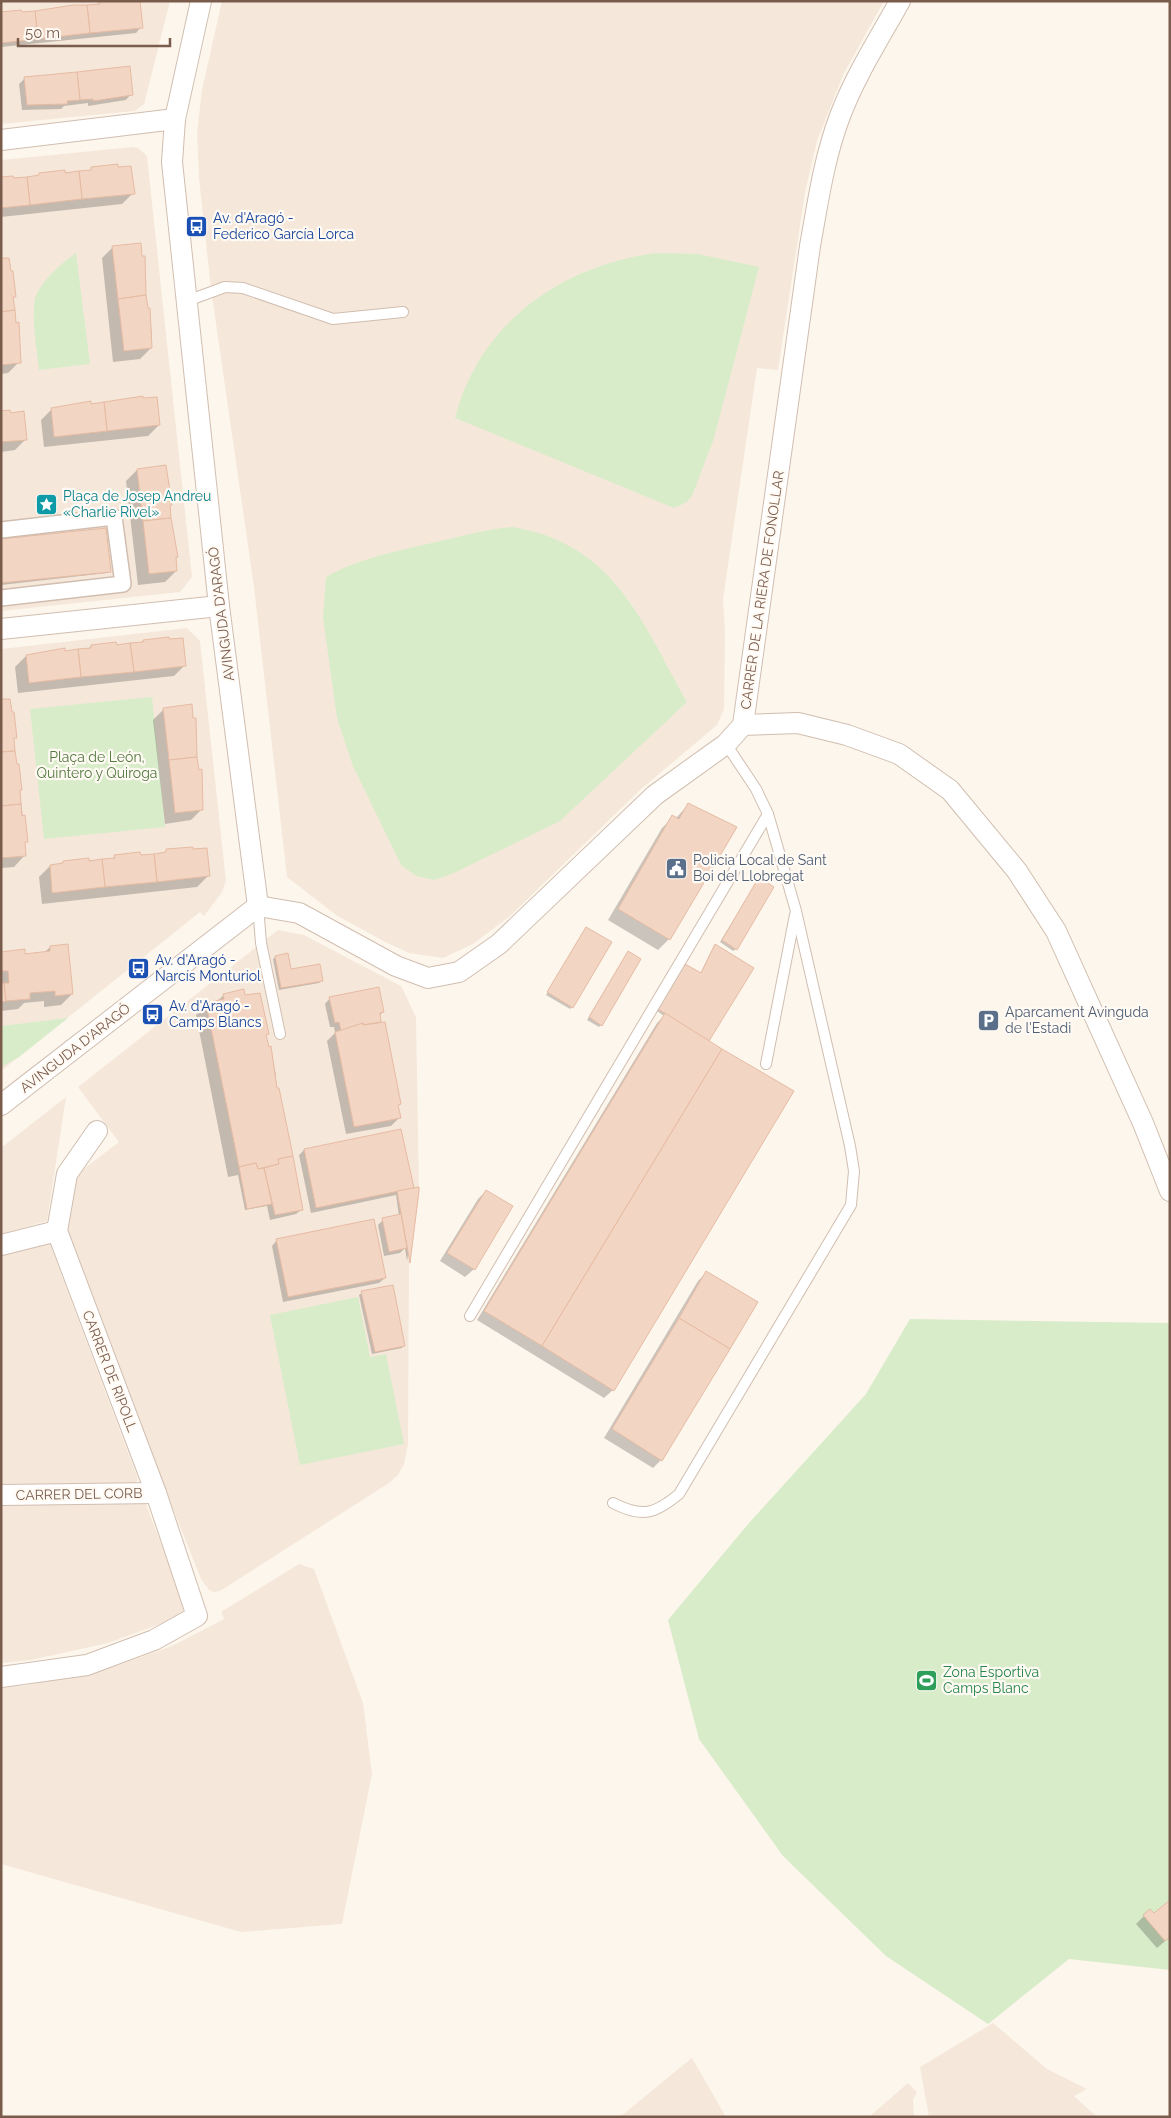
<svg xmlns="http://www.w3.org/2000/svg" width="1171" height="2118" font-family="Raleway,sans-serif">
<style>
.residential{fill:#f5e8da}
.green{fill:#d8ecc9}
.shadow{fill:#0003}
.building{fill:#f3d5c3;stroke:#e6bba3}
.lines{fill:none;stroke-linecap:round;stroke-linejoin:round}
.service-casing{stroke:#d1beb0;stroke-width:12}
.pedestrian-casing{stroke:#d1beb0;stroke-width:18}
.minor-casing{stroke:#d1beb0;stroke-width:22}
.service{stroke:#fff;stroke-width:10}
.pedestrian{stroke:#fff;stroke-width:15}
.minor{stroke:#fff;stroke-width:20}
.labels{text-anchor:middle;stroke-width:4.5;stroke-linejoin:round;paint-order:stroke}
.transit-label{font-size:14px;fill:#164399;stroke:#fffaf3;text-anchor:start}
.culture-label{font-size:14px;fill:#0d838f;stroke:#fffaf3;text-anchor:start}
.street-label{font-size:14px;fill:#7a5c4d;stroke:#fffaf3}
.park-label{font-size:14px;fill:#537a41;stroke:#fffaf3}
.service-label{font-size:14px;fill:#4e5e75;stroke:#fffaf3;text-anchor:start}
.leisure-label{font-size:14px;fill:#27864d;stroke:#fffaf3;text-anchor:start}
</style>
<rect width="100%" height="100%" fill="#fdf6ec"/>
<!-- residential -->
<g class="residential">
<polygon points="1,1 170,1 144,104 135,111 1,124"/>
<polygon points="222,1 884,1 843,75 817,141 805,193 778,370 757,368 723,599 725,632 724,709 717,725 640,790 510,916 473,944 443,958 409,953 385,942 336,915 287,877 254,587 211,289 199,178 197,133 202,90"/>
<polygon points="133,147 138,148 147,156 192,577 180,592 1,611 1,160"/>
<polygon points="187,628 200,641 226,881 222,892 204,916 200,912 1,1071 1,649"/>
<polygon points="278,930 304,935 401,986 416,1017 419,1191 409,1266 408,1444 404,1464 398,1475 389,1483 220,1591 214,1592 209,1590 201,1579 91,1303 68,1235 67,1224 73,1177 119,1142 78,1087"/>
<polygon points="66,1097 47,1221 1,1234 1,1148"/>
<polygon points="48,1239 138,1479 136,1485 1,1486 1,1252"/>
<polygon points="1,1501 145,1502 184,1603 183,1612 163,1623 108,1643 31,1660 1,1663"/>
<polygon points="299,1564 314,1569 363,1703 372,1774 342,1924 241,1932 1,1864 1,1688 28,1685 119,1665 172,1646 224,1619 221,1612"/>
<polygon points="993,2023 1047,2069 1087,2089 1074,2096 1097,2117 929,2117 920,2067"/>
<polygon points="692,2058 726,2117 620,2117"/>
<polygon points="908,2083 917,2092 913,2100 914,2117 869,2117"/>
</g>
<!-- green -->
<g class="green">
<path d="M76,253L90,364L39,370C37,348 31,321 35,299C39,283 63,262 76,253Z"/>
<path d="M657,253L698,254L759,267L714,438L692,496L687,502L674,508L455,418C479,323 562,265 657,253Z"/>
<path d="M512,527C614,543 642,622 687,702L560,821L454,873L434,880L416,876L401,865L353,766L337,718L323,617L326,577C357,559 397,551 432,543C459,537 485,529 512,527Z"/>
<polygon points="152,697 165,827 44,839 30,709"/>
<polygon points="68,1018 19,1057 1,1067 1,1026"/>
<polygon points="358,1297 370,1357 386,1354 404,1444 300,1465 270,1315"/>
<polygon points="910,1319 1170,1323 1170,1970 1069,1959 988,2024 886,1956 783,1856 699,1739 668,1620 749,1523 866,1394"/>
</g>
<!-- shadow -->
<g class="shadow">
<polygon points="100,2 141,27 136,33 1,47 1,13 21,14 97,5"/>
<polygon points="25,78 131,94 126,100 88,106 88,103 64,106 61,109 22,110 19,84"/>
<polygon points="92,168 133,193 122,204 1,217 1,178 37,177 40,174 89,171"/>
<polygon points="113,247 144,257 146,281 144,284 152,334 149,336 151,348 140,359 113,362 102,258"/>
<polygon points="1,260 15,296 12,299 19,362 8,373 1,374"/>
<polygon points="89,403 90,405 159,425 148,436 44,447 41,420 52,409"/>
<polygon points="1,412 26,439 15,450 1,452"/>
<polygon points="137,470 168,480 171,504 169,506 177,557 175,559 176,571 165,582 138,585 126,481"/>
<polygon points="1,541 110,571 107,573 1,585"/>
<polygon points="143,641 185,665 174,676 18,693 15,667 26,656 88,649 91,646 140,644"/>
<polygon points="1,701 15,737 13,740 26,841 24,844 25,855 14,867 1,868"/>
<polygon points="164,709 192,719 202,809 191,820 165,824 153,720"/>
<polygon points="688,805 669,939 658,950 608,920 662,828 673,817 676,818"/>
<polygon points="167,851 208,876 197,887 42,904 39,877 50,866 61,865 63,862 112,859 115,856 164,854"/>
<polygon points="757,881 736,949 733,951 720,942"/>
<polygon points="584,931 572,1007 570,1009 546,995"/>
<polygon points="50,947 72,994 61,1005 44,1007 44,1001 24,1003 18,1009 1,1011 1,953 24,955 44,953"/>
<polygon points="713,948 708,1041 613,1390 604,1398 477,1320 657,1023 664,1016 657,1011 683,968 700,974"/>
<polygon points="626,955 601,1025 599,1027 587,1020"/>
<polygon points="276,957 290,971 322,980 319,983 279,990 273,959"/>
<polygon points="224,995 244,997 267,1034 265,1036 268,1048 270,1048 276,1075 274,1077 302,1209 296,1214 270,1220 267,1206 245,1210 238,1175 228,1177 196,1015 207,1004 216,1002"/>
<polygon points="330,998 383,1012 379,1016 380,1022 378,1024 399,1118 391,1126 346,1134 327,1041 335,1033 334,1027 330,1027 325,1004"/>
<polygon points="304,1150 418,1191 407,1261 405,1248 400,1253 384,1256 378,1225 383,1220 399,1216 396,1195 311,1213 299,1155"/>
<polygon points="486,1191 474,1269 465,1277 440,1261 478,1199"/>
<polygon points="277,1240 385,1278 379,1283 283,1302 272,1246"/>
<polygon points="707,1272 661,1460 653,1468 604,1438 698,1281"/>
<polygon points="362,1293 404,1345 402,1348 372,1354 359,1295"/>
<polygon points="1144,1916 1170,1937 1157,1948 1136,1924"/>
</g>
<!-- building -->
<g class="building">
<polygon points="99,1 140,1 143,28 90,33 87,5 100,4"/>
<polygon points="73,5 87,5 90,33 38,39 35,11"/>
<polygon points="21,10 22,12 35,11 38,39 1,43 1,12"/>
<polygon points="130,66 133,95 93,101 93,99 80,100 77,72"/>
<polygon points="77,72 80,100 67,101 68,104 27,105 24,77"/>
<polygon points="118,164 118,167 131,166 135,194 82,199 79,171 91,170 91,167"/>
<polygon points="65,170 65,173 79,171 82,199 30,205 27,177 39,175 39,173"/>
<polygon points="13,176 14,178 27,177 30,205 1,208 1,177"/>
<polygon points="141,243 142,256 145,256 146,295 118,299 112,246"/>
<polygon points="1,258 9,258 11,271 13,271 16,297 13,297 15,310 1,312"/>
<polygon points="146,295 148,308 150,308 152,348 124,351 118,299"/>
<polygon points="15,310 16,323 19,322 21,363 1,365 1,312"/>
<polygon points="143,396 143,398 157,397 160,425 107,431 104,402"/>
<polygon points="91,401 91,404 104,402 107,431 54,437 51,408"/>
<polygon points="10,410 11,413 24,411 27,440 1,442 1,411"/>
<polygon points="166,465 172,505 170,505 171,518 143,521 137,469"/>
<polygon points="171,518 178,557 176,557 177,571 149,574 143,521"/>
<polygon points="106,528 111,572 1,583 1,539"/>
<polygon points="169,637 169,639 183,638 186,666 134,672 130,643 143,642 143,640"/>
<polygon points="116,642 117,645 130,643 134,672 81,677 78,649 91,648 91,645"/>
<polygon points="65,648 65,651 78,649 81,677 29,683 26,655"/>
<polygon points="1,699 10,699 12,712 14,712 17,738 14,738 15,751 1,752"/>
<polygon points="192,704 193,718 196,718 197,757 169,760 163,708"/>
<polygon points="15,751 17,764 19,764 22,790 20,790 21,804 1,806 1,752"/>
<polygon points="197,757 199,770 202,769 203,810 175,813 169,760"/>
<polygon points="688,803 737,827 670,940 618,909 672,815 679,819"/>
<polygon points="21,804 22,816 25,815 28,842 25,842 26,856 1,858 1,806"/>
<polygon points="193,847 193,849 207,848 210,876 157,882 154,854 166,852 166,849"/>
<polygon points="140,852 141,855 154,854 157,882 105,887 102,859 115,858 114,855"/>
<polygon points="89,858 89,861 102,859 105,887 52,893 50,865 63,863 63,861"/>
<polygon points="759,877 774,887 737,950 722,940"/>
<polygon points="586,927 612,942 573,1008 547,992"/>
<polygon points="68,944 73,994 55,996 55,991 30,993 30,999 6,1001 4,983 9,983 8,971 2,971 1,952 25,949 25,954 50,951 50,946"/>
<polygon points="715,944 754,968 709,1041 658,1009 685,964 701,973"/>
<polygon points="628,951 641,959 602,1026 589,1017"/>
<polygon points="288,953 291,969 320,964 323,981 281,988 275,956"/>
<polygon points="1,983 4,983 6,1001 1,1002"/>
<polygon points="379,987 384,1012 380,1013 381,1022 363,1025 363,1023 341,1031 339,1022 335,1023 329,997"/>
<polygon points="244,989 245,995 260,993 269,1034 266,1035 269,1047 271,1046 277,1088 279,1088 293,1156 278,1159 279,1164 258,1169 256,1163 239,1167 206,1003 224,999 223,994"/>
<polygon points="665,1013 722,1049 542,1346 484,1311"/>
<polygon points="385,1022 401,1104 398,1105 401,1118 354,1127 335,1032 363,1023 363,1025"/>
<polygon points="722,1049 794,1091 614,1391 542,1346"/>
<polygon points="401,1129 414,1188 316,1208 304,1149"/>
<polygon points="293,1156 303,1210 275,1215 264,1168 279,1164 278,1159"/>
<polygon points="256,1163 258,1169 264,1168 272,1204 247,1209 239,1167"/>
<polygon points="419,1187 419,1191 410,1263 397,1191"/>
<polygon points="486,1190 513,1206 475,1270 447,1253"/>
<polygon points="401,1214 407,1248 389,1252 382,1218"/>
<polygon points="374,1219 386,1278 288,1297 276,1239"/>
<polygon points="706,1271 758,1302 730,1349 679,1318"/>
<polygon points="393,1285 405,1346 375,1352 361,1291"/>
<polygon points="679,1318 730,1349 662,1461 612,1429"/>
<polygon points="1170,1900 1170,1937 1165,1941 1143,1915 1150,1909 1154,1913"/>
</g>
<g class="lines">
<defs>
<g id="service">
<polyline points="187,301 225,287 243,288 333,319 403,312"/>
<polyline points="258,906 261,943 280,1034"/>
<polyline points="766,1064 795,915"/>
<polyline points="470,1316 768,814"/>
<path d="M613,1503C642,1518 655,1514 679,1494L851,1205L854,1171L850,1146L796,911L768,814L756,789L726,744"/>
</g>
<polyline id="pedestrian" points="1,530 114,517 123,584 1,598"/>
<g id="minor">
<polyline points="201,1 175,119 172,162 219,606 258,906"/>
<polyline points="1,140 175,119"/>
<polyline points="1,629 219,606"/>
<polyline points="743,725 798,723 847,735 899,754 950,790 1017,871 1056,931 1143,1123 1170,1191"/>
<path d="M258,906L299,913L396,966L428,978L459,972L499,944L655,795L726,744L743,725L810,246C818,202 824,158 840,116C855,76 879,39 900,1"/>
<polyline points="1,1105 258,906"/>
<polyline points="1,1245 57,1231"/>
<polyline points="1,1495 156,1493"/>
<polyline points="1,1677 87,1665 154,1640 197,1616 156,1493 57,1231 67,1174 97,1131"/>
</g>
</defs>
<!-- service casing -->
<use href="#service" class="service-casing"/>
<!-- pedestrian casing -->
<use href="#pedestrian" class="pedestrian-casing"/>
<!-- minor casing -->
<use href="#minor" class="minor-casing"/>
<!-- service -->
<use href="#service" class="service"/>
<!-- pedestrian -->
<use href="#pedestrian" class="pedestrian"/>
<!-- minor -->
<use href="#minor" class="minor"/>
</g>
<!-- icons -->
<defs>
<symbol id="bus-square" viewBox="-11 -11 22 22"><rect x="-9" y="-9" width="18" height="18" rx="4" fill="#1a4fb4" stroke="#fffaf3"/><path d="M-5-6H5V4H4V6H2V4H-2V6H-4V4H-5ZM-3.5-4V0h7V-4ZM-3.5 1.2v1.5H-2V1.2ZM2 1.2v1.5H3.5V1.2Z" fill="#fff"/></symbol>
<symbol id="sight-square" viewBox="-11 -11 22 22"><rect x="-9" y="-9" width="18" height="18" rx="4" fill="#0f9aa8" stroke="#fffaf3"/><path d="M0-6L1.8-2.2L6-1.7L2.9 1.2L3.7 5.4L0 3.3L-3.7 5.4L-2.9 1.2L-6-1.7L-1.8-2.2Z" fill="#fff"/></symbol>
<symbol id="civic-square" viewBox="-11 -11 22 22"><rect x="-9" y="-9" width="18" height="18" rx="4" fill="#5c6f8a" stroke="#fffaf3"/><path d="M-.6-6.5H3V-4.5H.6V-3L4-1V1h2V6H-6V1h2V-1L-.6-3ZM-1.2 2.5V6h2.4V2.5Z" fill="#fff"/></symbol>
<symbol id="parking-square" viewBox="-11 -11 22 22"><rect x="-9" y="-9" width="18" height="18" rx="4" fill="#5c6f8a" stroke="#fffaf3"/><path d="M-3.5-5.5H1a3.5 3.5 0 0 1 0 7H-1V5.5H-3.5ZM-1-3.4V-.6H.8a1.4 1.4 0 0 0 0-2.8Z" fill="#fff"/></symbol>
<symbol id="stadium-square" viewBox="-11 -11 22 22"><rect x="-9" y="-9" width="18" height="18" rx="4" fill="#2e9e5b" stroke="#fffaf3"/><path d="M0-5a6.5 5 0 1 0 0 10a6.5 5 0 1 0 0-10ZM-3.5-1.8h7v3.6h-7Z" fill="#fff"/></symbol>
</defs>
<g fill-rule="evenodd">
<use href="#bus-square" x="184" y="214" width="25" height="25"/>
<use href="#sight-square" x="34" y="492" width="25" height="25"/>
<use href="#civic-square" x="664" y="856" width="25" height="25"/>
<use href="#bus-square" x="126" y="956" width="25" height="25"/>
<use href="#bus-square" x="140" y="1002" width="25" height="25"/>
<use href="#parking-square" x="976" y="1008" width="25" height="25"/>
<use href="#stadium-square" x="914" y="1668" width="25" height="25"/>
</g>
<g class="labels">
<!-- transit labels -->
<g class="transit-label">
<text x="213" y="223">Av. d'Aragó -<tspan x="213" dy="16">Federico García Lorca</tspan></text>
<text x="155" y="965">Av. d'Aragó -<tspan x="155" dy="16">Narcís Monturiol</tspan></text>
<text x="169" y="1011">Av. d'Aragó -<tspan x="169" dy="16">Camps Blancs</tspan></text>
</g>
<!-- culture labels -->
<g class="culture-label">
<text x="63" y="501">Plaça de Josep Andreu<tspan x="63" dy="16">«Charlie Rivel»</tspan></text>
</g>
<!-- street labels -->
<g class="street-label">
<text transform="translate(762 590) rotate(-82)" y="5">CARRER DE LA RIERA DE FONOLLAR</text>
<text transform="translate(221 614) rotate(-97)" y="5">AVINGUDA D'ARAGÓ</text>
<text transform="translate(75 1048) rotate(-38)" y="5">AVINGUDA D'ARAGÓ</text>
<text transform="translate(110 1371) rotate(69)" y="5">CARRER DE RIPOLL</text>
<text transform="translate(79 1494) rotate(-1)" y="5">CARRER DEL CORB</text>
</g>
<!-- park labels -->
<g class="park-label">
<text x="97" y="762">Plaça de León,<tspan x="97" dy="16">Quintero y Quiroga</tspan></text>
</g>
<!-- service labels -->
<g class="service-label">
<text x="693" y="865">Policia Local de Sant<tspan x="693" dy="16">Boi del Llobregat</tspan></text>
<text x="1005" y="1017">Aparcament Avinguda<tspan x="1005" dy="16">de l'Estadi</tspan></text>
</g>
<!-- leisure labels -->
<g class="leisure-label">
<text x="943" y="1677">Zona Esportiva<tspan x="943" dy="16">Camps Blanc</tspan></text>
</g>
</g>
<!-- border -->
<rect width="1171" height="2118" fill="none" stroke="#7a5c4d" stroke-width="5"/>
<!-- scale -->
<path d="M18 38v8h152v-8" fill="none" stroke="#7a5c4d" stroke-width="2.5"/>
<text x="25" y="38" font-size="15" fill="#7a5c4d" stroke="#fffaf3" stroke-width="4" paint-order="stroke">50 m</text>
</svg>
